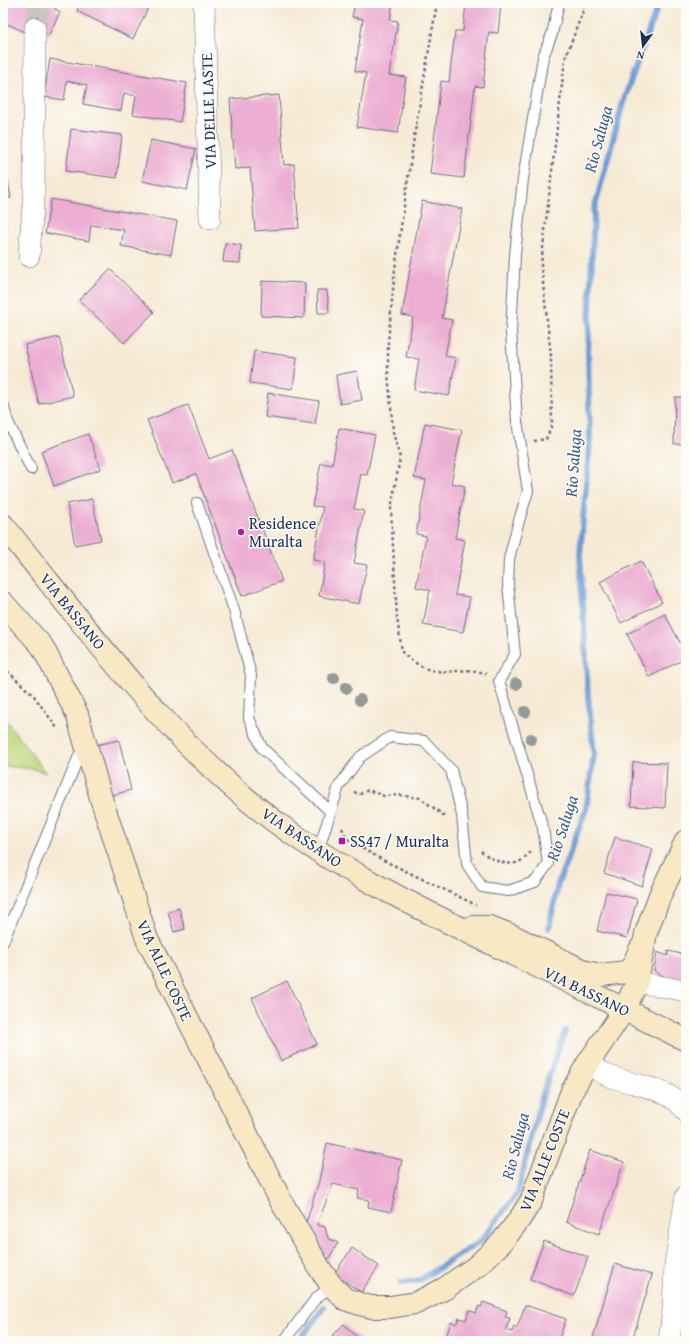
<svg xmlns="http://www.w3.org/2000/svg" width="689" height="1344" font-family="'Gentium Book Plus',serif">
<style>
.green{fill:#bed579;stroke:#6c826c}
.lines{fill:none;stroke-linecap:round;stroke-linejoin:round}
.stream{stroke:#6c9cd6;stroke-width:6}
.building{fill:#ecaed3}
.street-tunnel{stroke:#cac5bc;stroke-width:21;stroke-dasharray:21 10;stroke-linecap:butt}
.lane-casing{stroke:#687087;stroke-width:12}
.street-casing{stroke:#687087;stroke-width:22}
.secondary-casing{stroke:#687087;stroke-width:24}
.path{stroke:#687087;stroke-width:2.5;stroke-dasharray:3 3;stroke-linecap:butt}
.lane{stroke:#fff;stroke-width:10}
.street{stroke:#fff;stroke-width:21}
.secondary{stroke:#f8e8c3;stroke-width:22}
.tree{fill:#949a97}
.poi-dot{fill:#b5179e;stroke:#fdfcf7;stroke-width:1.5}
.labels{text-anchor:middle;stroke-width:3;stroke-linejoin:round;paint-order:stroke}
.street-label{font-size:16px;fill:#1b2f5e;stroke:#fdfcf7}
.poi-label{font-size:16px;fill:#1b2f5e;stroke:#fdfcf7;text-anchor:start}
.water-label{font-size:17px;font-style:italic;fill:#3b5b8e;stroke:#fdfcf7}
</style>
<rect width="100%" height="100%" fill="#fdfcf7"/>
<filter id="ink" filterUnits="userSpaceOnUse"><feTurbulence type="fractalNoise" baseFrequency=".025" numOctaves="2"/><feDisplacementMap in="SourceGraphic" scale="8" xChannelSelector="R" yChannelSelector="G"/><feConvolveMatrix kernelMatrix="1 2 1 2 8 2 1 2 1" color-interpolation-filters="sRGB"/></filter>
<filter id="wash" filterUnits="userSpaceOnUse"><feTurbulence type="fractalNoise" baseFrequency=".012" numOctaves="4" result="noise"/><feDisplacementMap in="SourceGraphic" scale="16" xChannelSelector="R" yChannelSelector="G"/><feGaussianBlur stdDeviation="0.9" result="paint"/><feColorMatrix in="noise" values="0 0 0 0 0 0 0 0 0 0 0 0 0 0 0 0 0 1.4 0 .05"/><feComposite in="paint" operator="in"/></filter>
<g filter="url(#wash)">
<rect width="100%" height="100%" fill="#f6ead4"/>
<!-- green -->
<polygon class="green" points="3,716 46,773 33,769 3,766"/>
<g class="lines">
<!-- stream -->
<g class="stream">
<polyline points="549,928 558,884 586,809 594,754 588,695 580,554 590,438 588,352 594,210 624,99 659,3"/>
<polyline points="401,1283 420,1280 481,1241 518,1192 542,1096 565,1031"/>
<polyline points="299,1341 324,1307"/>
</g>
</g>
<g id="blocks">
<!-- building -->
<g class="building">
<polygon points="8,3 58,3 55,9 60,12 49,35 35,28 31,35 3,22 3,13"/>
<polygon points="80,3 147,3 150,4 133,39 77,11"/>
<polygon points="355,3 393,3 390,20 398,21 389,75 406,77 398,133 357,127 366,73 355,71 363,19 352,17"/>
<polygon points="466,3 501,3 498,33 489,32 483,87 475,86 464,178 430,174 441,81 449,82 455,31 463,31"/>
<polygon points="50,59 187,83 180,122 133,114 136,96 124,93 121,111 83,104 87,85 67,81 64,100 44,97"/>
<polygon points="279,95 284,165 294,164 299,228 255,231 250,168 235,169 230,99"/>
<polygon points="71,129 122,135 117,178 66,171"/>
<polygon points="151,140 196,149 187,190 142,181"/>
<polygon points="7,176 11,198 3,199 3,177"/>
<polygon points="51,199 177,221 171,255 121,246 124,230 91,225 89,241 45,233"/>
<polygon points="422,201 462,209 442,318 452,320 445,356 456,358 449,396 414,390 419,359 406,357 413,317 402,315"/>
<polygon points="3,213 6,225 3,226"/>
<polygon points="225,243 241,245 240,263 223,262"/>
<polygon points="110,269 154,312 124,343 79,300"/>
<polygon points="262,281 305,283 304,318 261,316"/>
<polygon points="317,290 327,290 329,313 318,313"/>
<polygon points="59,337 73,396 39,404 25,345"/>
<polygon points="254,351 297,357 293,389 250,383"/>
<polygon points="357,371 362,400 340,404 336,375"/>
<polygon points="268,393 319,401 315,424 265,417"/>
<polygon points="675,397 686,397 686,444 674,444"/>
<polygon points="188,405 209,459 232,450 282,581 242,596 196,474 172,483 147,420"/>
<polygon points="425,423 462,430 451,483 465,486 455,538 465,540 455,595 470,597 463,632 423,625 430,590 416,587 426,536 416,534 426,480 414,478"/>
<polygon points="339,428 375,435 367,475 361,474 354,509 364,511 354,563 367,565 359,604 319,596 325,562 313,560 323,507 312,506 321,463 332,465"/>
<polygon points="88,434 101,469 54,486 41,451"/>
<polygon points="92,499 101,540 75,545 67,504"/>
<polygon points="641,561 662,602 621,623 600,582"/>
<polygon points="665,614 686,654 686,658 649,677 627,634"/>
<polygon points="119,740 131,790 108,796 96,745"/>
<polygon points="633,762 667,763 665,808 631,806"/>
<polygon points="615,837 653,849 642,886 604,873"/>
<polygon points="606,892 637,899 627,938 597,931"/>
<polygon points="179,908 185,929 174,932 168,912"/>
<polygon points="668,951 686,955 686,982 669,979 654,971 657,952 668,956"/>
<polygon points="287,981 317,1044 281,1061 252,998"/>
<polygon points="327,1143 402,1160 391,1212 368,1207 369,1200 357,1198 359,1190 333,1184 317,1225 325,1227 328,1238 338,1243 327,1261 306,1223 319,1181"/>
<polygon points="590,1150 624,1162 599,1234 566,1222"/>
<polygon points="544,1241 588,1257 574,1296 530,1279"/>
<polygon points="352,1248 379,1266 361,1292 334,1274"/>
<polygon points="615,1264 652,1275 632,1341 592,1341"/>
<polygon points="483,1302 507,1311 505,1317 510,1318 506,1330 512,1332 514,1326 517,1328 525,1305 566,1319 558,1341 445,1340 451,1322 456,1324 459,1318 466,1320 469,1310 476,1313 479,1306 481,1307"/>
<polygon points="344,1324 361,1341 327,1341"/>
</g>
</g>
</g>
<g filter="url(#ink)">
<use href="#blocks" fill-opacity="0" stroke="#687087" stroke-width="1"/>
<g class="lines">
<!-- street-tunnel -->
<polyline class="street-tunnel" points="35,28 40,3"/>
<defs>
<g id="lane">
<polyline points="3,404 8,422 31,469"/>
<polyline points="197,503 234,610 251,675 249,718 262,748 330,811"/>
<polyline points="318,851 339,786 360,757 390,737 424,741 451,770 462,815 467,864 482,887 508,891 535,882 548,864 543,828 499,681 515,654 508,585 509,559 518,524 528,491 517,421 511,332 515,255 523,179 543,57 552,34 559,3"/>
<polyline points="3,942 83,746"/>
<polyline points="284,1341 316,1298 332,1286"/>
</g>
<g id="street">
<polyline points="204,3 210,219"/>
<polyline points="29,256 34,194 35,28"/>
<polyline points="637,982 686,991"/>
<path d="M588,1063C595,1069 603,1074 612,1077C637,1086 669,1087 686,1111"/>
<polyline points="669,1341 673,1310 675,1265 686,1196"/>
</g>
<g id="secondary">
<path d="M3,525C89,630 170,745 281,826C342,870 411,904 478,937C548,972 617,1006 686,1040"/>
<polyline points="3,603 42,646 77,714 101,798 147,939 281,1201 320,1269 332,1286 345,1299 360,1304 371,1307 390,1307 416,1303 444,1289 477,1266 501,1243 519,1220 531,1201 572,1091 588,1063 624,1010 633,991 637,982 646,933 660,895 686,841"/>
<polyline points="472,927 490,927 515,937 586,972 602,975 626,972 633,966 640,949"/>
</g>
</defs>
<!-- lane casing -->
<use href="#lane" class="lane-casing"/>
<!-- street casing -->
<use href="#street" class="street-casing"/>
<!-- secondary casing -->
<use href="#secondary" class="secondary-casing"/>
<!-- path -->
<g class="path">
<path d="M437,3L414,137L395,269L388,342V372L393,432L400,458L391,509L397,618L402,652C412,661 423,670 437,671C455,674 467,666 486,674"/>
<polyline points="534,441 546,439 552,425 551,356 541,265 565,59 586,3"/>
<polyline points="3,667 34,696 57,728"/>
<polyline points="354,792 360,794 368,790 384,796 399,795 420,798 446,817"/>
<polyline points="342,828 346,837 351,842 383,860 476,905"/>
<path d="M481,851C490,859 506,867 519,862C523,860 528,854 531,852"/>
</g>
<!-- lane -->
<use href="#lane" class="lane"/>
<!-- street -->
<use href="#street" class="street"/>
<!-- secondary -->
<use href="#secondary" class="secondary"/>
</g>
<!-- trees -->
<g class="tree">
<circle cx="334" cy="678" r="6"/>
<circle cx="516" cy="684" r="6"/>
<circle cx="346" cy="688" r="6"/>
<circle cx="360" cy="700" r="6"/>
<circle cx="525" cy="712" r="6"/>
<circle cx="531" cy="739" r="6"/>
</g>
</g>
<!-- markers -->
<g class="poi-dot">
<circle cx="241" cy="532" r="4"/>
<rect x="338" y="837" width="8" height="8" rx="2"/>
</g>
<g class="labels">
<!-- street labels -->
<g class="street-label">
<text transform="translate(208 111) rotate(-92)" y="6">VIA DELLE LASTE</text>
<text transform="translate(73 611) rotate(51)" y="6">VIA BASSANO</text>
<text transform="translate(302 837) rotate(34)" y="6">VIA BASSANO</text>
<text transform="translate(165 970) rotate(65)" y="6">VIA ALLE COSTE</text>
<text transform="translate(587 991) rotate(26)" y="6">VIA BASSANO</text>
<text transform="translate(544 1160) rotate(-68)" y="6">VIA ALLE COSTE</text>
</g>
<!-- poi labels -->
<g class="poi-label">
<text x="249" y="529">Residence<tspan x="249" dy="18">Muralta</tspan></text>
<text x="350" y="847">SS47 / Muralta</text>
</g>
<!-- water labels -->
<g class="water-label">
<text transform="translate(598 139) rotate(-75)" y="6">Rio Saluga</text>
<text transform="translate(573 463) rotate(-86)" y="6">Rio Saluga</text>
<text transform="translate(562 828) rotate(-72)" y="6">Rio Saluga</text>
<text transform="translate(515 1146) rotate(-76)" y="6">Rio Saluga</text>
</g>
</g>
<!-- margin -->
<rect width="689" height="1344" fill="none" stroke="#fdfcf7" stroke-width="16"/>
<!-- north arrow -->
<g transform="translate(643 46) rotate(195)" stroke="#fdfcf7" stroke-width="3" paint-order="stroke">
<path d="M0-3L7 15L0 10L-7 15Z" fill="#1b2f5e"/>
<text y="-6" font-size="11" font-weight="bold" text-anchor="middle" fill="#1b2f5e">N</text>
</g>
</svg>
